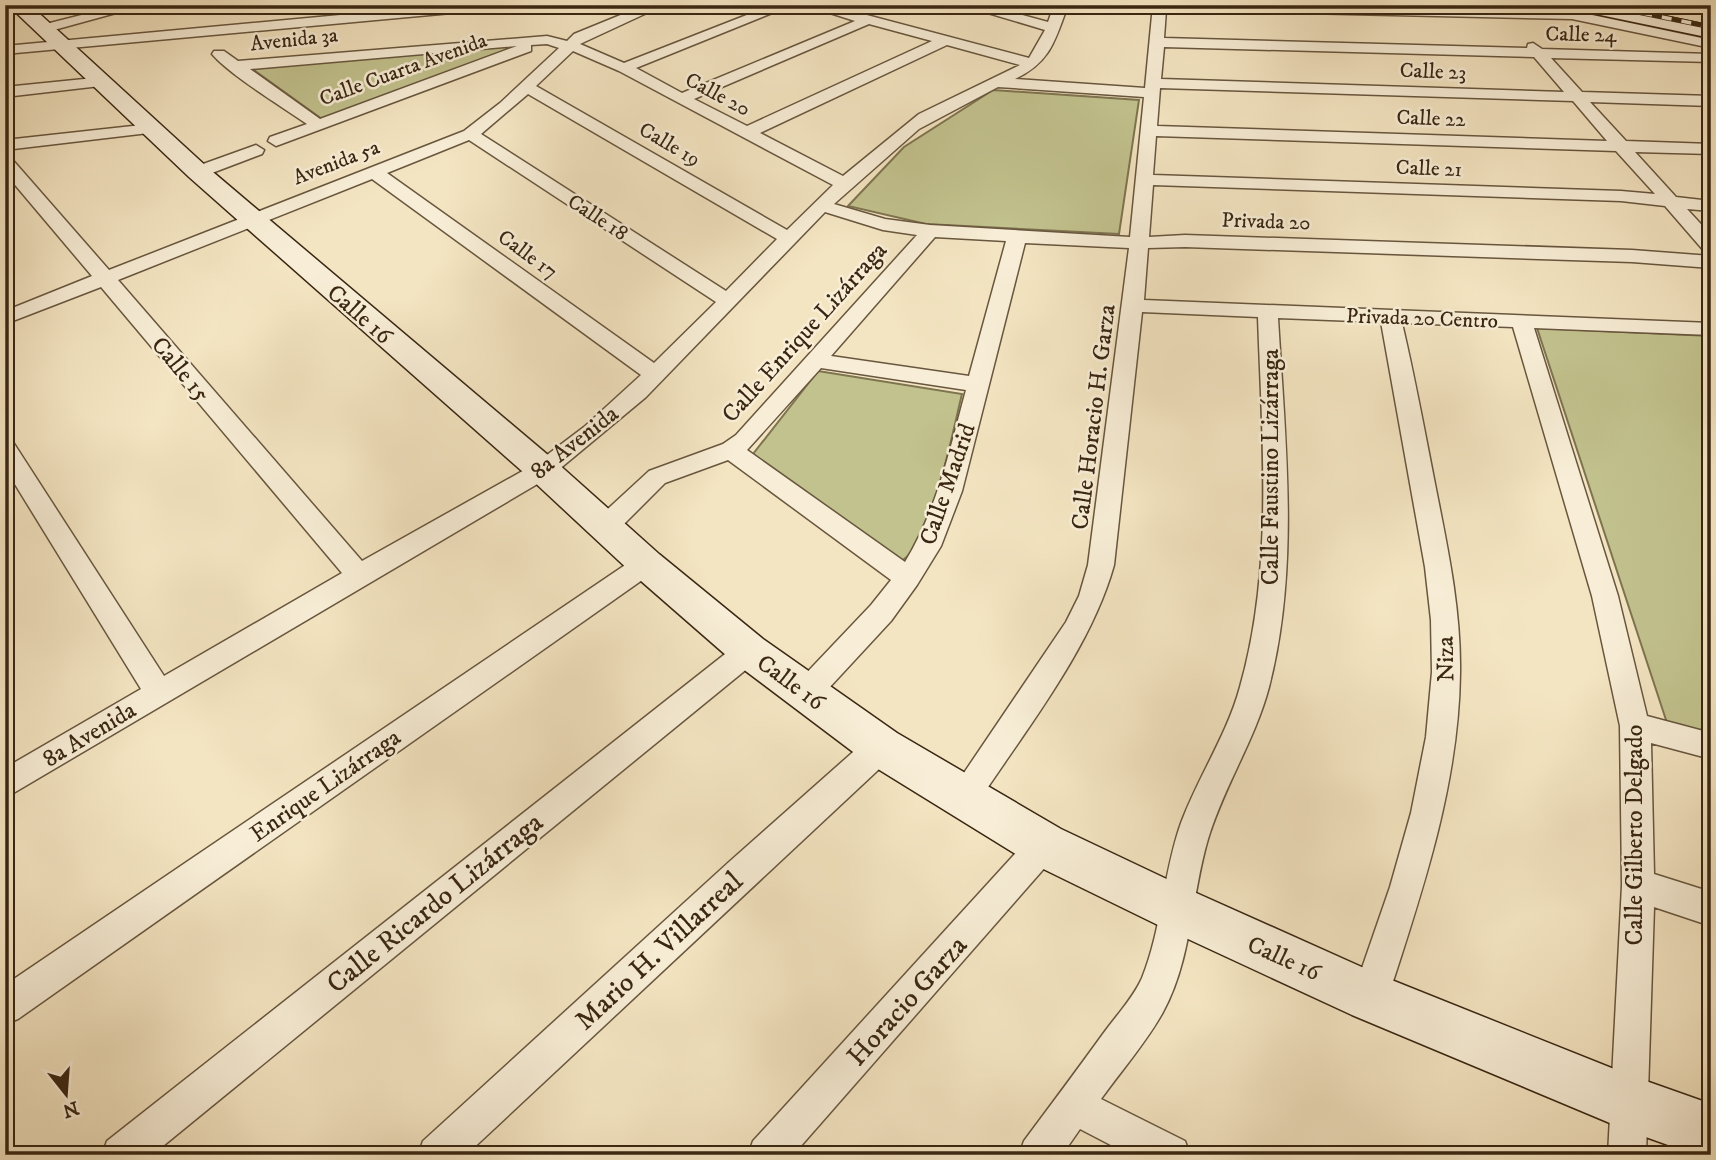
<svg xmlns="http://www.w3.org/2000/svg" width="1716" height="1160" font-family="'IM FELL DW Pica',serif">
<style>
.green{fill:#c2c28e;stroke:#7e7450;stroke-width:2}
.lines{fill:none;stroke-linecap:round;stroke-linejoin:round}
.street-casing{stroke:#68563e;stroke-width:3}
.secondary-casing{stroke:#392612;stroke-width:3}
.street{fill:#f8eed7;fill-rule:evenodd}
.secondary{fill:#f8eed7;fill-rule:evenodd}
.rail-casing{stroke:#392612;stroke-width:5}
.rail{stroke:#f8eed7;stroke-width:3.5;stroke-dasharray:10;stroke-linecap:butt}
.labels{text-anchor:middle;stroke-width:5;stroke-linejoin:round;paint-order:stroke}
.far-street-label{font-size:21px;fill:#392612;stroke:#f8eed7}
.street-label{font-size:24px;fill:#392612;stroke:#f8eed7}
.near-street-label{font-size:28px;fill:#392612;stroke:#f8eed7}
</style>
<rect width="100%" height="100%" fill="#f4e5c2"/>
<filter id="stains"><feTurbulence type="fractalNoise" baseFrequency=".00286" numOctaves="4"/><feColorMatrix values="0 0 0 0 .2 0 0 0 0 .09 0 0 0 0 .02 0 0 0 .5 -.17"/></filter>
<radialGradient id="worn" r=".72"><stop offset=".6" stop-color="#630" stop-opacity="0"/><stop offset="1" stop-color="#630" stop-opacity=".3"/></radialGradient>
<!-- green -->
<g class="green">
<polygon points="530,42 322,119 251,68"/>
<polygon points="993,90 1139,100 1119,234 926,224 848,206 904,147"/>
<polygon points="1537,328 1711,336 1711,734 1667,723"/>
<path d="M818,371L962,394C953,430 932,541 903,560L892,558L753,454Z"/>
</g>
<g class="lines">
<defs>
<g id="street">
<polygon points="121,5 145,5 43,33 36,29 38,26"/>
<polygon points="448,5 502,5 495,9 5,54 5,46"/>
<path d="M645,5H664L580,44L624,63L772,5H792L636,68L682,93L855,21L805,5H829L1029,58L1045,30L961,5H985L1048,22L1054,5H1068C1055,40 1051,62 1015,79L1145,88L1153,5L1548,10L1554,7L1711,40V48L1572,19L1166,10L1164,38L1527,48L1528,44L1533,43L1542,49L1711,54V62L1551,58L1582,92L1711,96V106L1590,102L1626,141L1711,144V154L1635,152L1676,197L1711,201V211L1687,209L1711,235V253L1704,251L1665,206L1621,201L1153,185L1149,237L1185,235L1632,250L1711,256V268L1632,262L1185,247L1148,248L1144,300L1711,323V335L1534,328L1618,596L1647,716L1711,733V759L1651,743L1654,874L1711,892V926L1654,907L1646,1155H1608L1622,885L1620,726L1592,596L1513,327L1402,323C1415,378 1425,433 1436,489C1448,550 1461,610 1460,673C1459,784 1422,892 1388,997L1383,1010L1370,1015L1357,1010L1352,997L1390,887L1411,813L1426,737L1432,672L1431,620L1425,567L1381,322L1278,318C1285,440 1300,567 1269,687C1255,740 1224,786 1208,839C1191,896 1192,959 1163,1012C1146,1043 1121,1071 1101,1099L1185,1141L1190,1155H1130L1080,1129L1062,1155H1019L1024,1141C1050,1106 1077,1070 1103,1034C1116,1016 1133,998 1142,978C1162,929 1163,873 1181,823C1198,777 1227,735 1240,687C1274,568 1262,439 1258,317L1142,312L1114,565C1090,651 1023,733 974,808L963,812L952,808L947,798L1066,622L1079,596L1088,565L1129,248L1025,243L962,491L941,546L917,585L891,621L816,702L806,705L796,702L792,693L796,684L871,605L891,580L728,460L665,483L616,532L607,534L598,532L594,525L598,518L649,471L723,444L736,435L917,235L883,230L825,212L646,397L551,476L5,798V768L141,689L5,468V440L13,442L164,676L342,573L101,287L5,324V311L92,276L5,173V157L11,158L109,270L464,131L500,103L559,48L547,44L531,45V51L276,146L268,141L270,137L307,124C280,105 231,76 212,54L214,51H224L238,61L547,36L567,41L574,34ZM869,24L932,41L747,126L694,99ZM947,45L1020,65L919,114L843,176L760,133ZM517,46L320,119L250,69ZM1164,47L1534,57L1564,92L1161,79ZM573,51L619,71L833,185L787,230L536,86ZM998,87L1144,97L1130,237L930,225L885,219L834,204L919,129ZM1160,88L1573,101L1607,141L1157,126ZM528,94L777,239L726,291L481,134ZM1156,136L1616,151L1655,194L1621,191L1153,175ZM469,140L716,302L654,363L387,173ZM372,179L641,375L584,427L535,464L362,561L118,280ZM935,237L1006,241L969,376L831,356ZM821,368L966,390C950,449 937,510 905,562L747,450Z"/>
<polygon points="104,77 112,82 109,85 5,97 5,87"/>
<polygon points="151,124 157,126 159,129 157,132 5,150 5,140"/>
<polygon points="256,145 264,150 262,154 204,176 198,177 189,172 192,168"/>
<polygon points="646,554 655,557 659,564 655,571 18,1019 5,1024 5,985 637,557"/>
<polygon points="749,639 759,643 763,651 759,659 152,1155 102,1155 107,1141 739,643"/>
<polygon points="881,734 892,737 896,747 892,757 466,1155 418,1155 423,1141 729,862 870,737"/>
<polygon points="1044,830 1055,834 1060,845 1055,856 793,1155 748,1155 753,1141 1033,834"/>
</g>
<g id="secondary">
<polygon points="8,5 30,5 207,167 555,461 659,554 763,639 897,733 1061,829 1194,892 1384,977 1629,1075 1711,1104 1711,1155 1696,1155 1629,1131 1352,1015 1160,926 1027,861 865,761 735,663 633,574 531,479 189,177"/>
<polygon points="1571,5 1611,5 1711,26 1711,38 1581,11"/>
</g>
</defs>
<!-- street casing -->
<use href="#street" class="street-casing"/>
<!-- secondary casing -->
<use href="#secondary" class="secondary-casing"/>
<!-- street -->
<use href="#street" class="street"/>
<!-- secondary -->
<use href="#secondary" class="secondary"/>
<defs>
<polyline id="rail" points="1603,5 1711,27"/>
</defs>
<!-- rail casing -->
<use href="#rail" class="rail-casing"/>
<!-- rail -->
<use href="#rail" class="rail"/>
</g>
<g class="labels">
<!-- far-street labels -->
<g class="far-street-label">
<text transform="translate(1581 34) rotate(1)" y="7">Calle 24</text>
<text transform="translate(294 39) rotate(-6)" y="7">Avenida 3a</text>
<text transform="translate(403 69) rotate(-20)" y="7">Calle Cuarta Avenida</text>
<text transform="translate(1433 71) rotate(2)" y="7">Calle 23</text>
<text transform="translate(718 94) rotate(28)" y="7">Calle 20</text>
<text transform="translate(1431 118) rotate(2)" y="7">Calle 22</text>
<text transform="translate(670 144) rotate(30)" y="7">Calle 19</text>
<text transform="translate(336 162) rotate(-21)" y="7">Avenida 5a</text>
<text transform="translate(1429 168) rotate(2)" y="7">Calle 21</text>
<text transform="translate(598 217) rotate(33)" y="7">Calle 18</text>
<text transform="translate(1266 221) rotate(2)" y="7">Privada 20</text>
<text transform="translate(528 254) rotate(36)" y="7">Calle 17</text>
<text transform="translate(1422 318) rotate(2)" y="7">Privada 20 Centro</text>
</g>
<!-- street labels -->
<g class="street-label">
<text transform="translate(360 314) rotate(41)" y="8">Calle 16</text>
<text transform="translate(804 332) rotate(-48)" y="8">Calle Enrique Lizárraga</text>
<text transform="translate(181 369) rotate(50)" y="8">Calle 15</text>
<text transform="translate(1093 417) rotate(-83)" y="8">Calle Horacio H. Garza</text>
<text transform="translate(574 442) rotate(-38)" y="8">8a Avenida</text>
<text transform="translate(1270 467) rotate(-90)" y="8">Calle Faustino Lizárraga</text>
<text transform="translate(947 484) rotate(-71)" y="8">Calle Madrid</text>
<text transform="translate(1445 659) rotate(-91)" y="8">Niza</text>
<text transform="translate(791 682) rotate(36)" y="8">Calle 16</text>
<text transform="translate(89 734) rotate(-31)" y="8">8a Avenida</text>
<text transform="translate(325 785) rotate(-35)" y="8">Enrique Lizárraga</text>
<text transform="translate(1634 835) rotate(-90)" y="8">Calle Gilberto Delgado</text>
<text transform="translate(1284 958) rotate(24)" y="8">Calle 16</text>
</g>
<!-- near-street labels -->
<g class="near-street-label">
<text transform="translate(434 902) rotate(-39)" y="10">Calle Ricardo Lizárraga</text>
<text transform="translate(658 950) rotate(-43)" y="10">Mario H. Villarreal</text>
<text transform="translate(906 1000) rotate(-48)" y="10">Horacio Garza</text>
</g>
</g>
<!-- margin -->
<rect width="1716" height="1160" fill="none" stroke="#f4e5c2" stroke-width="28"/>
<rect x="7" y="7" width="1702" height="1146" fill="none" stroke="#392612" stroke-width="3.5"/>
<rect x="14" y="14" width="1688" height="1132" fill="none" stroke="#392612" stroke-width="2"/>
<!-- north arrow -->
<g transform="translate(66 1094) rotate(163)" stroke="#f8eed7" stroke-width="5" paint-order="stroke">
<path d="M0-5L12 26L0 18L-12 26Z" fill="#392612"/>
<text y="-10" font-size="19" font-weight="bold" text-anchor="middle" fill="#392612">N</text>
</g>
<rect width="100%" height="100%" filter="url(#stains)"/>
<rect width="100%" height="100%" fill="url(#worn)"/>
</svg>
